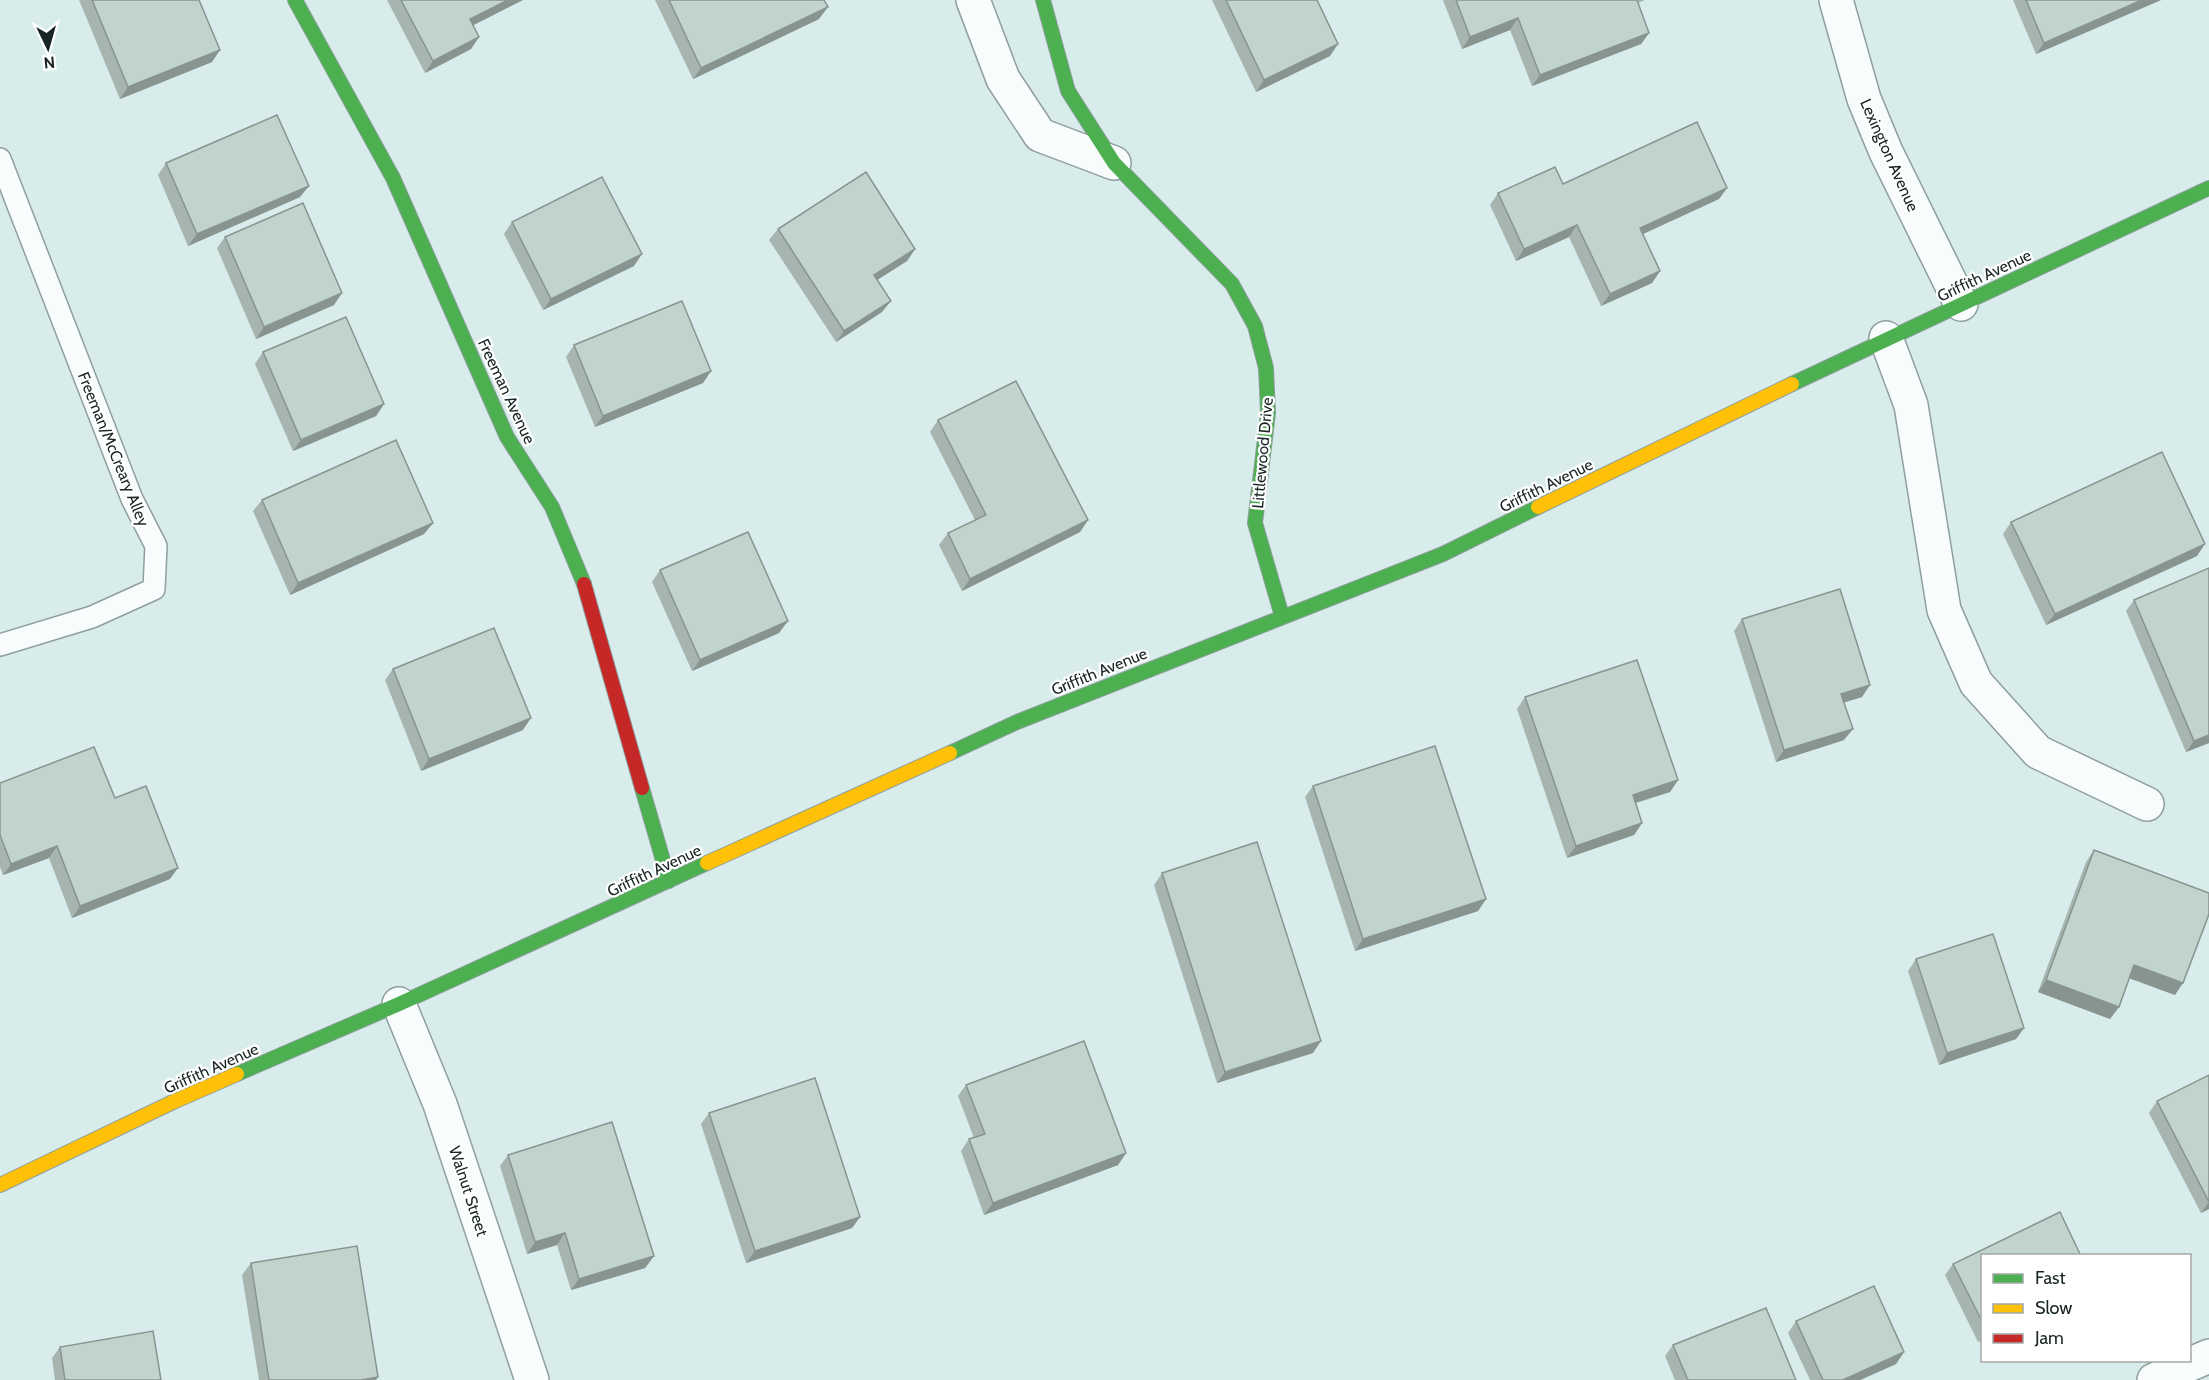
<svg xmlns="http://www.w3.org/2000/svg" width="2209" height="1380" font-family="Cabin,sans-serif">
<style>
.lines{fill:none;stroke-linecap:round;stroke-linejoin:round}
.lane-casing{stroke:#8f9f9e;stroke-width:24}
.street-casing{stroke:#8f9f9e;stroke-width:36}
.fast-casing{stroke:#8f9f9e;stroke-width:16}
.slow-casing{stroke:#8f9f9e;stroke-width:16}
.jam-casing{stroke:#8f9f9e;stroke-width:16}
.lane{stroke:#f9fcfc;stroke-width:21}
.street{stroke:#f9fcfc;stroke-width:33}
.fast{stroke:#4caf50;stroke-width:14}
.slow{stroke:#ffc107;stroke-width:14}
.jam{stroke:#c62828;stroke-width:14}
.wall{fill:#a6b5b0}
.shaded-wall{fill:#879490}
.building{fill:#c1d3cd;stroke:#879490;stroke-width:1.5}
.labels{text-anchor:middle;stroke-width:4.5;stroke-linejoin:round;paint-order:stroke}
.street-label{font-size:16px;fill:#172524;stroke:#fff}
</style>
<rect width="100%" height="100%" fill="#d8edeb"/>
<g class="lines">
<defs>
<polyline id="lane" points="0,159 132,499 156,546 154,589 92,617 0,645"/>
<g id="street">
<polyline points="973,0 1003,79 1040,135 1114,163"/>
<polyline points="1836,0 1864,99 1886,152 1961,304"/>
<polyline points="1886,338 1911,405 1944,610 1976,683 2038,752 2147,804"/>
<polyline points="399,1004 440,1104 532,1380"/>
<polyline points="2154,1380 2209,1356"/>
</g>
<g id="fast">
<polyline points="295,0 393,178 507,437 552,507 584,584"/>
<polyline points="1043,0 1068,91 1114,163 1232,284 1255,326 1266,368 1268,413 1255,523 1282,616"/>
<polyline points="1792,384 2209,188"/>
<polyline points="950,753 1017,722 1443,554 1538,507"/>
<polyline points="642,788 669,881"/>
<polyline points="237,1074 399,1004 707,863"/>
</g>
<g id="slow">
<polyline points="1538,507 1792,384"/>
<polyline points="707,863 950,753"/>
<polyline points="0,1185 173,1102 237,1074"/>
</g>
<polyline id="jam" points="584,584 642,788"/>
</defs>
<!-- lane casing -->
<use href="#lane" class="lane-casing"/>
<!-- street casing -->
<use href="#street" class="street-casing"/>
<!-- fast casing -->
<use href="#fast" class="fast-casing"/>
<!-- slow casing -->
<use href="#slow" class="slow-casing"/>
<!-- jam casing -->
<use href="#jam" class="jam-casing"/>
<!-- lane -->
<use href="#lane" class="lane"/>
<!-- street -->
<use href="#street" class="street"/>
<!-- fast -->
<use href="#fast" class="fast"/>
<!-- slow -->
<use href="#slow" class="slow"/>
<!-- jam -->
<use href="#jam" class="jam"/>
</g>
<!-- wall -->
<g class="wall">
<polygon points="79,0 199,0 212,62 120,99"/>
<polygon points="387,0 523,0 473,25 479,37 471,49 425,73"/>
<polygon points="655,0 824,0 819,19 693,79"/>
<polygon points="1212,0 1317,0 1330,56 1256,92"/>
<polygon points="1443,0 1645,0 1638,3 1649,33 1641,44 1532,86 1510,30 1462,49"/>
<polygon points="2013,0 2161,0 2036,54"/>
<polygon points="166,163 300,197 188,246 158,175"/>
<polygon points="1727,188 1719,199 1643,234 1660,271 1652,283 1601,306 1569,237 1516,261 1490,205 1498,193"/>
<polygon points="512,222 634,266 543,310 504,234"/>
<polygon points="778,229 915,249 907,261 877,280 882,312 836,342 769,240"/>
<polygon points="225,237 334,305 256,339 217,248"/>
<polygon points="574,345 711,371 703,383 595,427 566,357"/>
<polygon points="263,352 384,404 376,416 293,451 255,364"/>
<polygon points="938,420 1088,520 1080,532 962,591 939,545 948,533 975,520 930,432"/>
<polygon points="262,500 433,523 424,534 290,595 253,511"/>
<polygon points="2011,522 2197,556 2046,625 2003,534"/>
<polygon points="660,570 779,633 692,671 652,582"/>
<polygon points="2134,600 2209,743 2186,752 2126,611"/>
<polygon points="1742,619 1862,697 1844,702 1844,740 1776,762 1734,631"/>
<polygon points="393,669 523,730 421,771 385,680"/>
<polygon points="1525,697 1678,780 1670,792 1636,803 1642,823 1634,835 1567,858 1517,709"/>
<polygon points="0,783 115,798 170,879 72,918 49,858 3,875 0,867"/>
<polygon points="1313,786 1486,899 1478,911 1355,951 1305,797"/>
<polygon points="2094,850 2175,995 2129,978 2119,1007 2110,1019 2038,992 2086,862"/>
<polygon points="1162,873 1313,1053 1217,1083 1154,885"/>
<polygon points="1916,959 2024,1028 2016,1039 1939,1065 1908,971"/>
<polygon points="2209,1075 2209,1209 2201,1213 2149,1113 2157,1101"/>
<polygon points="966,1085 1126,1153 1118,1165 984,1215 961,1151 969,1139 974,1138 958,1096"/>
<polygon points="709,1113 860,1217 852,1228 746,1263 701,1124"/>
<polygon points="508,1155 654,1256 645,1268 571,1290 557,1245 527,1254 500,1166"/>
<polygon points="1983,1256 1983,1340 1978,1342 1945,1275 1953,1264"/>
<polygon points="251,1263 376,1380 259,1380 242,1275"/>
<polygon points="1796,1321 1904,1352 1896,1364 1860,1380 1810,1380 1788,1333"/>
<polygon points="1673,1345 1796,1380 1675,1380 1665,1356"/>
<polygon points="60,1347 161,1380 55,1380 52,1358"/>
</g>
<!-- shaded-wall -->
<g class="shaded-wall">
<polygon points="508,0 523,0 462,31 470,19"/>
<polygon points="2142,0 2161,0 2036,54 2044,43"/>
<polygon points="828,7 819,19 693,79 701,68"/>
<polygon points="1518,18 1510,30 1462,49 1470,37"/>
<polygon points="1649,33 1641,44 1532,86 1540,75"/>
<polygon points="479,37 471,49 425,73 433,61"/>
<polygon points="1338,44 1330,56 1256,92 1264,80"/>
<polygon points="220,50 212,62 120,99 128,87"/>
<polygon points="309,186 300,197 188,246 197,234"/>
<polygon points="1727,188 1719,199 1632,239 1640,228"/>
<polygon points="1577,225 1569,237 1516,261 1524,249"/>
<polygon points="915,249 907,261 866,287 874,275"/>
<polygon points="642,254 634,266 543,310 551,299"/>
<polygon points="1660,271 1652,283 1601,306 1610,294"/>
<polygon points="342,293 334,305 256,339 264,327"/>
<polygon points="891,301 882,312 836,342 844,331"/>
<polygon points="711,371 703,383 595,427 603,416"/>
<polygon points="384,404 376,416 293,451 301,440"/>
<polygon points="1088,520 1080,532 962,591 970,579"/>
<polygon points="433,523 424,534 290,595 298,583"/>
<polygon points="2205,544 2197,556 2046,625 2055,614"/>
<polygon points="788,621 779,633 692,671 700,660"/>
<polygon points="1870,685 1862,697 1833,706 1841,694"/>
<polygon points="531,718 523,730 421,771 429,759"/>
<polygon points="1853,729 1844,740 1776,762 1784,750"/>
<polygon points="2209,735 2209,743 2186,752 2194,741"/>
<polygon points="1678,780 1670,792 1625,806 1633,795"/>
<polygon points="1642,823 1634,835 1567,858 1576,846"/>
<polygon points="57,846 49,858 3,875 11,864"/>
<polygon points="178,868 170,879 72,918 80,906"/>
<polygon points="1486,899 1478,911 1355,951 1363,939"/>
<polygon points="2134,965 2183,983 2175,995 2126,977"/>
<polygon points="2046,980 2119,1007 2110,1019 2038,992"/>
<polygon points="2024,1028 2016,1039 1939,1065 1947,1053"/>
<polygon points="1321,1041 1313,1053 1217,1083 1225,1072"/>
<polygon points="1126,1153 1118,1165 984,1215 993,1203"/>
<polygon points="2209,1202 2209,1209 2201,1213"/>
<polygon points="860,1217 852,1228 746,1263 755,1251"/>
<polygon points="565,1233 557,1245 527,1254 535,1242"/>
<polygon points="654,1256 645,1268 571,1290 579,1279"/>
<polygon points="1904,1352 1896,1364 1860,1380 1843,1380"/>
<polygon points="378,1377 376,1380 361,1380"/>
</g>
<!-- building -->
<g class="building">
<polygon points="92,0 199,0 220,50 128,87"/>
<polygon points="401,0 508,0 470,19 479,37 433,61"/>
<polygon points="669,0 824,0 828,7 701,68"/>
<polygon points="1226,0 1317,0 1338,44 1264,80"/>
<polygon points="1456,0 1637,0 1649,33 1540,75 1518,18 1470,37"/>
<polygon points="2026,0 2142,0 2044,43"/>
<polygon points="277,115 309,186 197,234 166,163"/>
<polygon points="1697,122 1727,188 1640,228 1660,271 1610,294 1577,225 1524,249 1498,193 1555,167 1563,184"/>
<polygon points="866,172 915,249 874,275 891,301 844,331 778,229"/>
<polygon points="602,177 642,254 551,299 512,222"/>
<polygon points="303,203 342,293 264,327 225,237"/>
<polygon points="682,301 711,371 603,416 574,345"/>
<polygon points="346,317 384,404 301,440 263,352"/>
<polygon points="1016,381 1088,520 970,579 948,533 986,515 938,420"/>
<polygon points="396,440 433,523 298,583 262,500"/>
<polygon points="2162,452 2205,544 2055,614 2011,522"/>
<polygon points="748,532 788,621 700,660 660,570"/>
<polygon points="2209,568 2209,735 2194,741 2134,600"/>
<polygon points="1840,589 1870,685 1841,694 1853,729 1784,750 1742,619"/>
<polygon points="494,628 531,718 429,759 393,669"/>
<polygon points="1637,660 1678,780 1633,795 1642,823 1576,846 1525,697"/>
<polygon points="1435,746 1486,899 1363,939 1313,786"/>
<polygon points="94,747 115,798 146,786 178,868 80,906 57,846 11,864 0,835 0,783"/>
<polygon points="1257,842 1321,1041 1225,1072 1162,873"/>
<polygon points="2094,850 2209,893 2209,914 2183,983 2134,965 2119,1007 2046,980"/>
<polygon points="1993,934 2024,1028 1947,1053 1916,959"/>
<polygon points="1084,1041 1126,1153 993,1203 969,1139 985,1134 966,1085"/>
<polygon points="2209,1075 2209,1202 2157,1101"/>
<polygon points="815,1078 860,1217 755,1251 709,1113"/>
<polygon points="612,1122 654,1256 579,1279 565,1233 535,1242 508,1155"/>
<polygon points="2060,1212 2081,1256 1983,1256 1983,1323 1953,1264"/>
<polygon points="357,1246 378,1377 361,1380 269,1380 251,1263"/>
<polygon points="1874,1286 1904,1352 1843,1380 1823,1380 1796,1321"/>
<polygon points="1766,1308 1796,1380 1688,1380 1673,1345"/>
<polygon points="153,1331 161,1380 65,1380 60,1347"/>
</g>
<g class="labels">
<!-- street labels -->
<g class="street-label">
<text transform="translate(1890 155) rotate(66)" y="6">Lexington Avenue</text>
<text transform="translate(1984 275) rotate(-25)" y="6">Griffith Avenue</text>
<text transform="translate(507 391) rotate(65)" y="6">Freeman Avenue</text>
<text transform="translate(114 449) rotate(68)" y="6">Freeman/McCreary Alley</text>
<text transform="translate(1262 453) rotate(-85)" y="6">Littlewood Drive</text>
<text transform="translate(1546 485) rotate(-26)" y="6">Griffith Avenue</text>
<text transform="translate(1099 671) rotate(-22)" y="6">Griffith Avenue</text>
<text transform="translate(654 870) rotate(-25)" y="6">Griffith Avenue</text>
<text transform="translate(211 1068) rotate(-24)" y="6">Griffith Avenue</text>
<text transform="translate(469 1191) rotate(72)" y="6">Walnut Street</text>
</g>
</g>
<!-- legend -->
<rect x="1981" y="1254" width="210" height="108" fill="#ffffff" stroke="#a2a8a7" stroke-width="1.5"/>
<rect x="1993" y="1274" width="30" height="9" fill="#4caf50" stroke="#a2a8a7" stroke-width="1.5"/>
<text x="2035" y="1284" font-size="18" fill="#172524">Fast</text>
<rect x="1993" y="1304" width="30" height="9" fill="#ffc107" stroke="#a2a8a7" stroke-width="1.5"/>
<text x="2035" y="1314" font-size="18" fill="#172524">Slow</text>
<rect x="1993" y="1334" width="30" height="9" fill="#c62828" stroke="#a2a8a7" stroke-width="1.5"/>
<text x="2035" y="1344" font-size="18" fill="#172524">Jam</text>
<!-- north arrow -->
<g transform="translate(48 48) rotate(175)" stroke="#ffffff" stroke-width="4.5" paint-order="stroke">
<path d="M0-4.5L10 22L0 15L-10 22Z" fill="#172524"/>
<text y="-9" font-size="16" font-weight="bold" text-anchor="middle" fill="#172524">N</text>
</g>
</svg>
